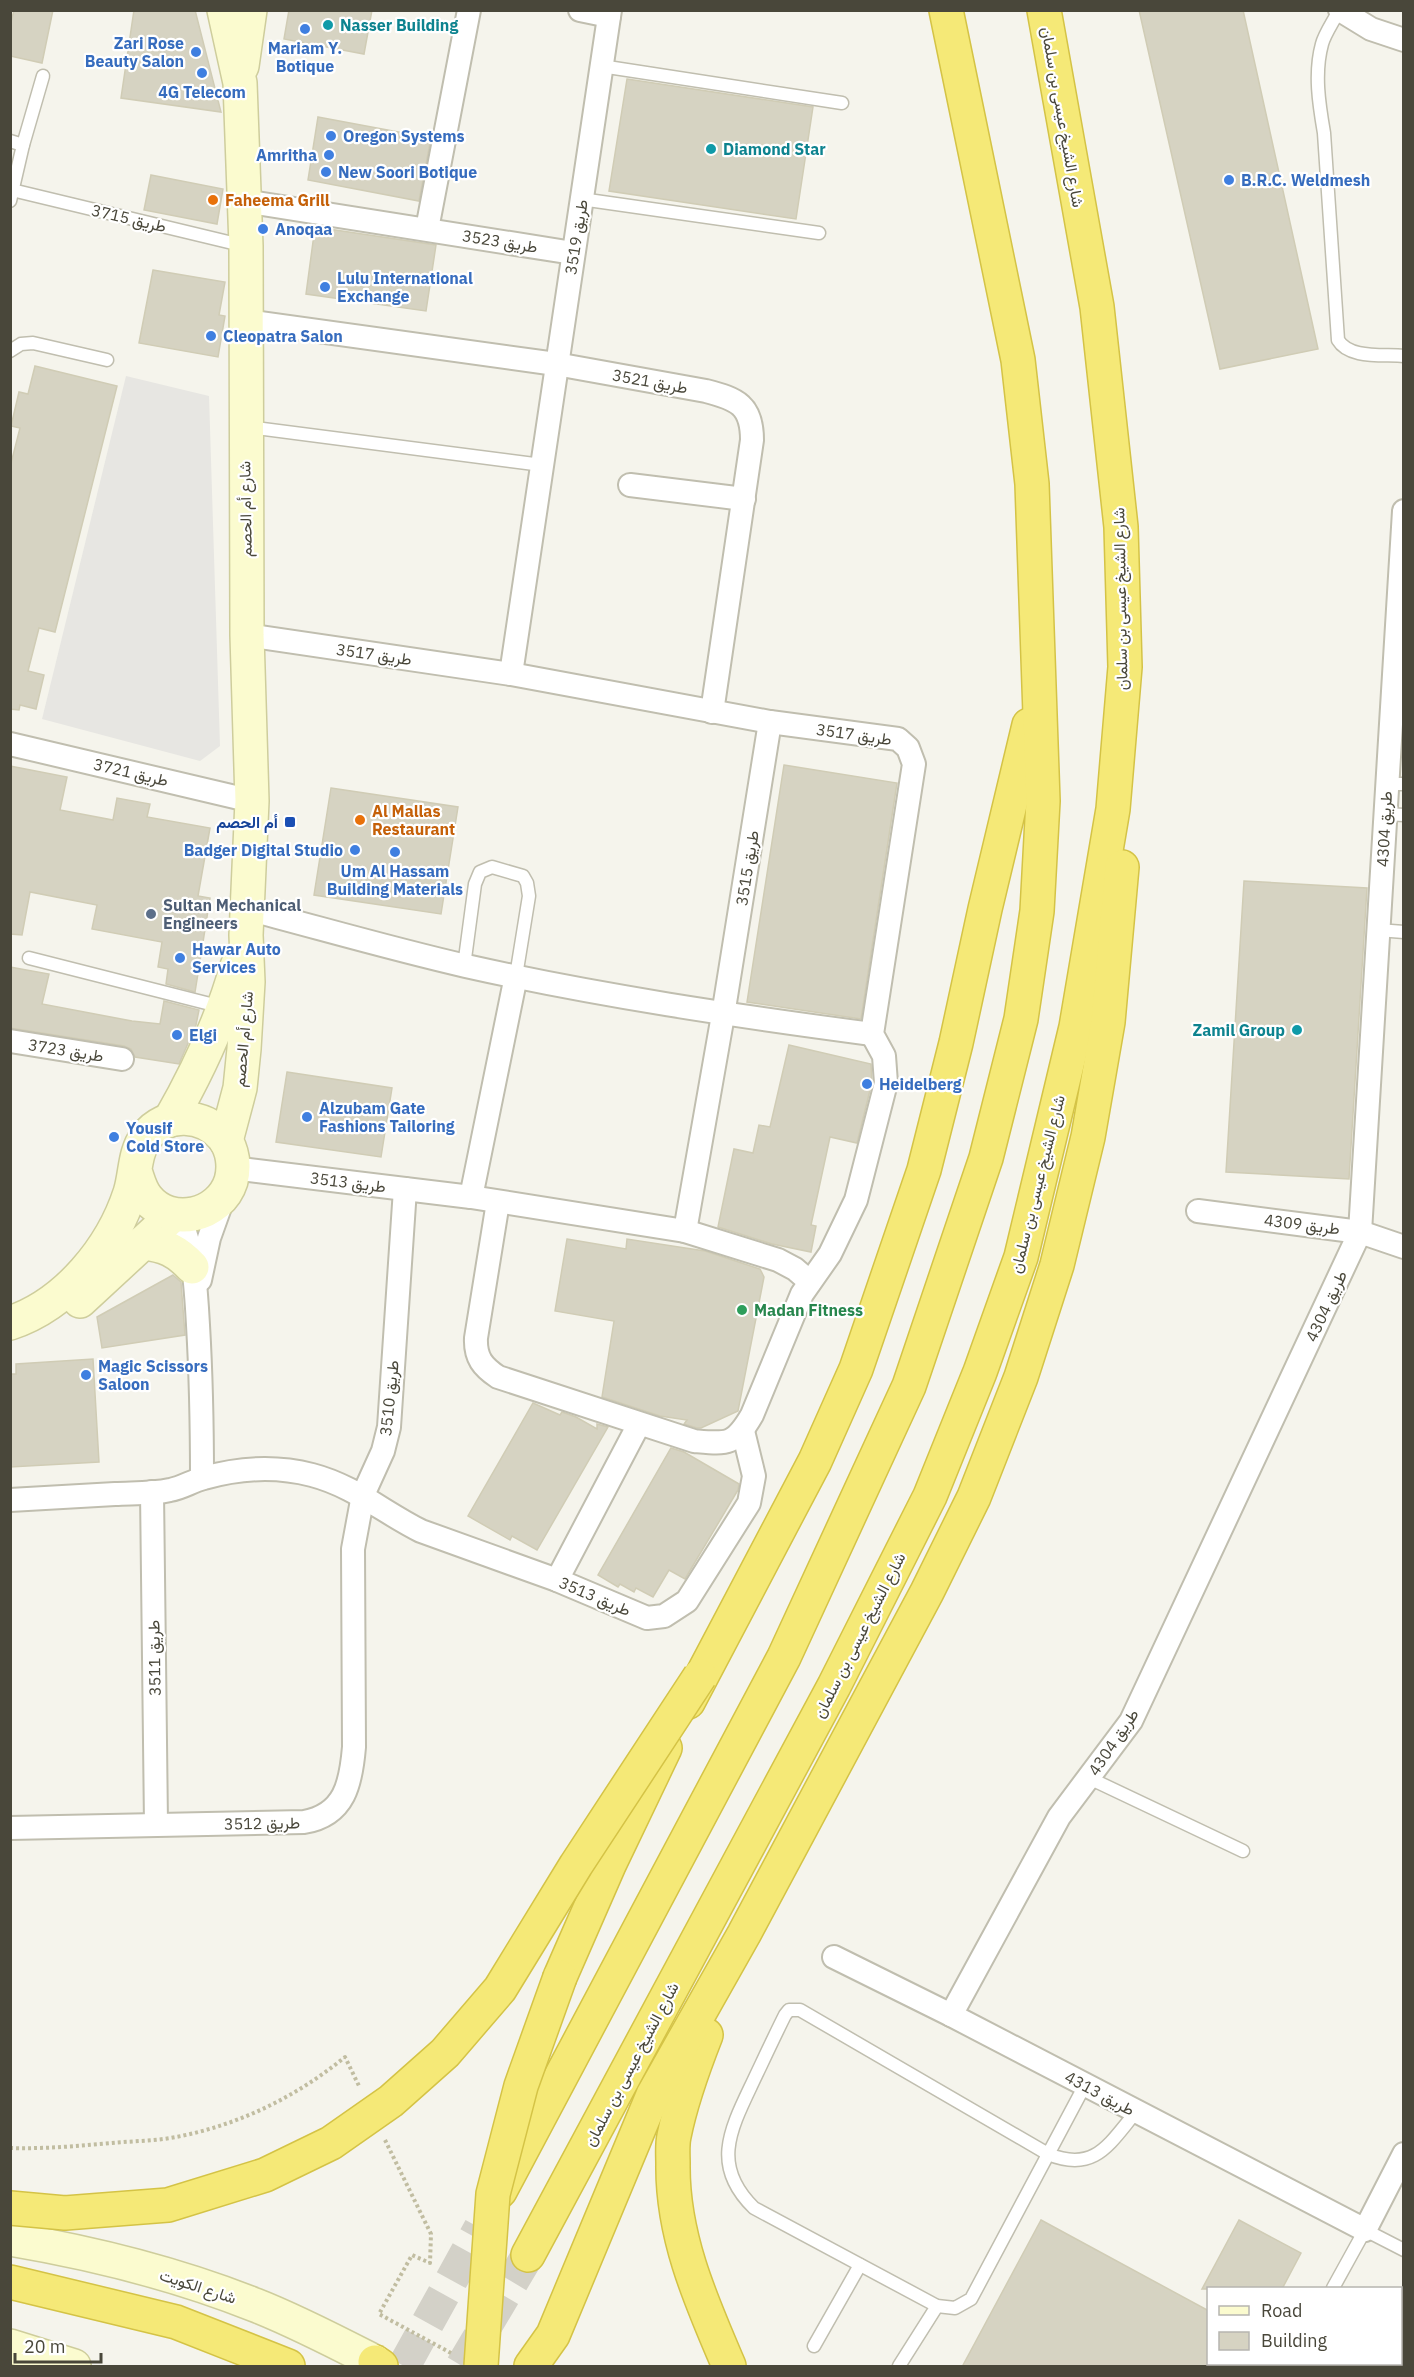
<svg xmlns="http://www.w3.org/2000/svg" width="1414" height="2377" font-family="'IBM Plex Sans',Vazirmatn,sans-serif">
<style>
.parking{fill:#e7e6e2}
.building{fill:#d6d3c2;stroke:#d0ccb5;stroke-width:1.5}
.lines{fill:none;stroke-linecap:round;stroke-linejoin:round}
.highway-tunnel{stroke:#d3d1c8;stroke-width:33;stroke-dasharray:33 16;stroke-linecap:butt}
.lane-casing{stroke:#c0beaf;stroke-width:15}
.street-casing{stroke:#c0beaf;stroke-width:26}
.secondary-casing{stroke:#cecd9c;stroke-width:36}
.highway-casing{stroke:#d4c346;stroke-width:36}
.path{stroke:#c1bda1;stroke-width:4;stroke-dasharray:3 3;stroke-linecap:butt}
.lane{stroke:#fff;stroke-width:12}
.street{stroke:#fff;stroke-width:22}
.secondary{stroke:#fbfbcf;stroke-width:33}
.highway{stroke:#f5e977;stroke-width:33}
.highway-bridge-casing{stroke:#d4c346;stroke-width:36;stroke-linecap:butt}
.highway-bridge{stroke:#f5e977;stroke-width:33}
.culture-dot{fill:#0f9aa8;stroke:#fff;stroke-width:2}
.shop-dot{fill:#3f7fe0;stroke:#fff;stroke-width:2}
.food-dot{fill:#e8710a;stroke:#fff;stroke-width:2}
.transit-dot{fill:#1a4fb4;stroke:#fff;stroke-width:2}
.service-dot{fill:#5c6f8a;stroke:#fff;stroke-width:2}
.leisure-dot{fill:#2e9e5b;stroke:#fff;stroke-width:2}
.labels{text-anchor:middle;stroke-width:4.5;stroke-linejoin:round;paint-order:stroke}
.culture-label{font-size:16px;font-weight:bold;fill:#0d838f;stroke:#fff;text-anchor:start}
.shop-label{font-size:16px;font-weight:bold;fill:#366cbe;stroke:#fff;text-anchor:start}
.street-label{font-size:16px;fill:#49473a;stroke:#fff}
.food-label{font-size:16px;font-weight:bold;fill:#c56008;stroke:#fff;text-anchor:start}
.transit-label{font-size:16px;font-weight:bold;fill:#164399;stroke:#fff;text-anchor:end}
.service-label{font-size:16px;font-weight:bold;fill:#4e5e75;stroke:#fff;text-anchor:start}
.leisure-label{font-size:16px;font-weight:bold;fill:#27864d;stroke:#fff;text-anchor:start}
</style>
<rect width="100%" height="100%" fill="#f5f4ec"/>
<!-- parking -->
<polygon class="parking" points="126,376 209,396 220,746 200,761 42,719"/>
<!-- building -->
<g class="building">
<polygon points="14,10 53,10 42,63 10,56 10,26"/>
<polygon points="134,10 195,10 221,112 121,98"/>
<polygon points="289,10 372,10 364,54 284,39"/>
<polygon points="1139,10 1243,10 1318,349 1220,369"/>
<polygon points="627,79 813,107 796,219 609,191"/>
<polygon points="318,117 431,138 419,201 308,180"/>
<polygon points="151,175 223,189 217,224 144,210"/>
<polygon points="315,227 436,245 426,311 306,294"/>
<polygon points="153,270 225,282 219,315 225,316 218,357 139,343"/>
<polygon points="35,366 117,386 55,632 39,628 28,671 44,675 36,709 20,705 19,710 10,709 10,467 20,428 11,426 19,392 28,394"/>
<polygon points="784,765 897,783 861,1019 747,1002"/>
<polygon points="10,766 67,777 60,810 113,820 117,798 150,804 147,817 210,828 198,896 210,898 195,992 166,984 168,969 158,967 162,942 92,929 97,905 30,892 22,935 10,934"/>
<polygon points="331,788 458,807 441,914 314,895"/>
<polygon points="1244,881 1367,888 1349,1179 1226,1172"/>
<polygon points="10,967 49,974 42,1004 132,1021 160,1024 164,1001 199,1010 196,1025 179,1064 135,1057 131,1049 124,1046 10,1028"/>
<polygon points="789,1045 871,1064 872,1082 857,1143 830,1137 811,1225 816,1226 811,1252 772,1244 718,1227 734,1149 753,1153 759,1125 770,1127"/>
<polygon points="287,1072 392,1088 381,1157 276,1142"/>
<polygon points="567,1239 626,1249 627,1239 705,1251 760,1269 764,1277 738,1411 701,1428 697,1428 684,1424 687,1420 660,1416 602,1397 614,1321 555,1311"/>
<polygon points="173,1275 181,1282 185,1335 102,1348 97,1317"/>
<polygon points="93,1359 99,1462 10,1467 10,1374 16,1374 16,1364"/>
<polygon points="533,1403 560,1415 562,1412 576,1417 597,1429 597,1424 608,1427 537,1550 512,1536 510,1540 468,1516"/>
<polygon points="671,1448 684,1452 739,1484 738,1490 685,1579 669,1570 653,1597 636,1588 634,1592 620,1584 618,1587 598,1575"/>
<polygon points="1041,2220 1209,2311 1209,2367 962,2367"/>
<polygon points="1239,2220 1301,2253 1282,2289 1202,2289"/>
</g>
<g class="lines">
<!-- highway-tunnel -->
<g class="highway-tunnel">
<polyline points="404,2366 480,2228"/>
<polyline points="462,2366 528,2255"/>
</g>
<defs>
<g id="lane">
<path d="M1339,10C1334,21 1325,33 1322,44C1314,73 1319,104 1324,133L1338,340C1349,359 1383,354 1404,356"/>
<polyline points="601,66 842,103"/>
<polyline points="10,141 23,145"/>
<polyline points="12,190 245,246"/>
<polyline points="581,199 819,233"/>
<polyline points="10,201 23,145 43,76"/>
<polyline points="10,351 21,344 33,343 107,360"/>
<polyline points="248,427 542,465"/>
<polyline points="1387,784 1404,784"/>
<polyline points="1385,814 1404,815"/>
<polyline points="1378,930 1404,932"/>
<polyline points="29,958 222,1007"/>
<polyline points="464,966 475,884 480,872 492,867 523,876 527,883 529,896 516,976"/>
<polyline points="1089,1778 1243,1851"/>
<path d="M1085,2085L971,2299L955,2308L937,2306L754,2208C712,2167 729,2132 751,2086C762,2063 773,2039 785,2015L789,2010H800L1048,2154C1095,2173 1109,2144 1136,2112"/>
<polyline points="1333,2288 1365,2230 1404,2250"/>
<polyline points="814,2346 860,2265"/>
<polyline points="1393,2364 1399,2366"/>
<polyline points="899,2366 937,2306"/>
<polyline points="1290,2366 1292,2364"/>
</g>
<g id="street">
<polyline points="580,10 609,16"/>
<polyline points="1340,10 1371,29 1404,40"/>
<polyline points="244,201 573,253"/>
<polyline points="427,229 469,10"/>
<path d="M246,321L556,364L706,391C737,399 752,405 752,440L712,712"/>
<polyline points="630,485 744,499"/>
<path d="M247,635L511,674L770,722L898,739L908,748L914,764L872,1034L884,1056L886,1083L856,1200L830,1254L802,1294L752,1415C734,1446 727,1444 694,1441L498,1377C483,1367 475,1358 476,1338L498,1202"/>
<polyline points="511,674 610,10"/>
<polyline points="10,744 252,801"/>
<path d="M247,909C320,928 392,949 466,966C600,996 736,1016 872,1034"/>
<polyline points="10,1041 122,1059"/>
<polyline points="233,1168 471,1197 685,1231 778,1260 795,1269 810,1282"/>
<polyline points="471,1197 516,976"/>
<polyline points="1198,1211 1360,1232 1404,1247"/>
<path d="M179,1216C194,1249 196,1289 198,1325C201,1376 202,1427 202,1478"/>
<polyline points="685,1231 723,1015 770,722"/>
<polyline points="200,1280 209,1238 224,1196"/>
<polyline points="152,1492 156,1824"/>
<path d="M10,1500C45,1498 80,1496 115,1494C133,1493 152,1494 170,1490C182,1488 192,1481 204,1478C239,1468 277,1466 312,1475C354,1486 383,1512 421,1531L557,1580L647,1618L664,1616L687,1601L749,1503L754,1476L743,1431"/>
<polyline points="557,1580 639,1424"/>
<path d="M10,1828L304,1822C345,1815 351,1783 354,1747L353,1549L363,1495L383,1451L389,1427L405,1189"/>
<polyline points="834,1957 951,2015 1365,2230 1404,2154"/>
<polyline points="951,2015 1059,1817 1131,1721 1360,1232 1404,511"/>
</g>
<g id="secondary">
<polyline points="224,10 240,83 246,246 247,635 252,801 246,935 248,982 244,1049 240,1088 226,1141"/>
<polyline points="242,66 250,10"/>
<path d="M170,1120C198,1071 222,1020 237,966"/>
<path d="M143,1243C165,1245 177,1251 192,1267"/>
<polyline points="80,1301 173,1215"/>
<path d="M10,1323C67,1304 112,1248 130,1193C136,1174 134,1153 146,1137C165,1111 204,1113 224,1138C233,1150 235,1167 231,1181C220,1216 171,1228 147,1198C141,1191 139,1183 136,1174"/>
<path d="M10,2239C93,2253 177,2274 255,2305C296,2321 336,2342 375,2362"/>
<polyline points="10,2346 74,2366"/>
</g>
<g id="highway">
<polyline points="688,1702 815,1461 856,1369 924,1170 956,1043 985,909 1029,725"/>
<polyline points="560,1977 609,1865 665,1748"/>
<path d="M706,2035C693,2068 681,2101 674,2136C672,2145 673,2155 673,2164C672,2236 701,2301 729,2366"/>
<polyline points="500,2191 784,1657 909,1386 986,1158 1021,1019 1037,911 1043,801 1032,484 1018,360 946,10"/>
<polyline points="528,2255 834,1686 930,1496 980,1372 1021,1257 1076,1027 1113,809 1125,667 1121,527 1097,307 1044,10"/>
<polyline points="10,2282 176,2322 288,2366"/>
<polyline points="375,2362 381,2366"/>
<polyline points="531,2366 553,2335 653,2095 744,1934 927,1592 974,1497 1021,1377 1057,1265 1088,1137 1108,1022 1122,867"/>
</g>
</defs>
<!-- lane casing -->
<use href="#lane" class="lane-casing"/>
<!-- street casing -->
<use href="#street" class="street-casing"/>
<!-- secondary casing -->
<use href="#secondary" class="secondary-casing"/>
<!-- highway casing -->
<use href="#highway" class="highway-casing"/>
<!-- path -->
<g class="path">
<polyline points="385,2140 431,2234 430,2263 412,2255 379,2314 451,2353"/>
<path d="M10,2148C45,2149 78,2146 112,2143C133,2141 155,2141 176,2137C239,2125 296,2097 345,2057L360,2088"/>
</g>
<!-- lane -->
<use href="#lane" class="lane"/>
<!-- street -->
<use href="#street" class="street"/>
<!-- secondary -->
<use href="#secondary" class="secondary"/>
<!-- highway -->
<use href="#highway" class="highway"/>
<defs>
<g id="highway-bridge">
<polyline points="10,2208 65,2213 168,2205 265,2175 331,2143 391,2101 445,2053 500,1989 576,1865 700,1676"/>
<polyline points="481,2366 493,2194 521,2086 560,1977"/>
</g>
</defs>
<!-- highway-bridge casing -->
<use href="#highway-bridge" class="highway-bridge-casing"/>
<!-- highway-bridge -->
<use href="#highway-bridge" class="highway-bridge"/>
</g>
<!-- markers -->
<g class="culture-dot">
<circle cx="328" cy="25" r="6"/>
<circle cx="711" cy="149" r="6"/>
<circle cx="1297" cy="1030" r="6"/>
</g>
<g class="shop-dot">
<circle cx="305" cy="29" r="6"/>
<circle cx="196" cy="52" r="6"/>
<circle cx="202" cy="73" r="6"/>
<circle cx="331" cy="136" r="6"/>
<circle cx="329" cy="155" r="6"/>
<circle cx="326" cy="172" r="6"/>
<circle cx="1229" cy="180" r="6"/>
<circle cx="263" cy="229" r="6"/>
<circle cx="325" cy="287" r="6"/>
<circle cx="211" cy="336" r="6"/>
<circle cx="355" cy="850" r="6"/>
<circle cx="395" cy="852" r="6"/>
<circle cx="180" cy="958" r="6"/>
<circle cx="177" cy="1035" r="6"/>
<circle cx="867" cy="1084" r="6"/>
<circle cx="307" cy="1117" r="6"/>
<circle cx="114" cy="1137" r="6"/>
<circle cx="86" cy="1375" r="6"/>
</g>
<g class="food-dot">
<circle cx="213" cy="200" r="6"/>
<circle cx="360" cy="820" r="6"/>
</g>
<rect class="transit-dot" x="284" y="816" width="12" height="12" rx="3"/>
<circle class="service-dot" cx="151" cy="914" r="6"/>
<circle class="leisure-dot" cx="742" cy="1310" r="6"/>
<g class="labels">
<!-- culture labels -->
<g class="culture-label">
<text x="340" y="31">Nasser Building</text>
<text x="723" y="155">Diamond Star</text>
<text x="1285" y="1036" text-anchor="end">Zamil Group</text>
</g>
<!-- shop labels -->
<g class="shop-label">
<text x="184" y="49" text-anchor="end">Zari Rose<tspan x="184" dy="18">Beauty Salon</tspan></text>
<text x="305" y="54" text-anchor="middle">Mariam Y.<tspan x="305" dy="18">Botique</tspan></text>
<text x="202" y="98" text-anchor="middle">4G Telecom</text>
<text x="343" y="142">Oregon Systems</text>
<text x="317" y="161" text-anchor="end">Amritha</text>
<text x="338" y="178">New Soori Botique</text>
<text x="1241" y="186">B.R.C. Weldmesh</text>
<text x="275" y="235">Anoqaa</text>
<text x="337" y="284">Lulu International<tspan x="337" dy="18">Exchange</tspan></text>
<text x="223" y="342">Cleopatra Salon</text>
<text x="343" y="856" text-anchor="end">Badger Digital Studio</text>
<text x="395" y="877" text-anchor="middle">Um Al Hassam<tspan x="395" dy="18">Building Materials</tspan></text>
<text x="192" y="955">Hawar Auto<tspan x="192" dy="18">Services</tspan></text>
<text x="189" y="1041">Elgi</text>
<text x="879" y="1090">Heidelberg</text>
<text x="319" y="1114">Alzubam Gate<tspan x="319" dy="18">Fashions Tailoring</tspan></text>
<text x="126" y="1134">Yousif<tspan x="126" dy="18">Cold Store</tspan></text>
<text x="98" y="1372">Magic Scissors<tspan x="98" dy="18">Saloon</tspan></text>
</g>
<!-- street labels -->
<g class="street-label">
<text transform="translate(1063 117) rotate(80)" y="6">شارع الشيخ عيسى بن سلمان</text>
<text transform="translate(129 218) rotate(13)" y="6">طريق 3715</text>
<text transform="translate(576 237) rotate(-81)" y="6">طريق 3519</text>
<text transform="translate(500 241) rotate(9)" y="6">طريق 3523</text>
<text transform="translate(650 381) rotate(10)" y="6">طريق 3521</text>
<text transform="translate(245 509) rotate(-91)" y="6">شارع أم الحصم</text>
<text transform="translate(1120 599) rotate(-91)" y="6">شارع الشيخ عيسى بن سلمان</text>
<text transform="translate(374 654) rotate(8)" y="6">طريق 3517</text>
<text transform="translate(854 734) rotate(8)" y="6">طريق 3517</text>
<text transform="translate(131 772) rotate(13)" y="6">طريق 3721</text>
<text transform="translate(1384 829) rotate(-87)" y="6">طريق 4304</text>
<text transform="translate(747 868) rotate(-81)" y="6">طريق 3515</text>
<text transform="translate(243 1039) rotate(-85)" y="6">شارع أم الحصم</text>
<text transform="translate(66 1050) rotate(9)" y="6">طريق 3723</text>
<text transform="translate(348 1182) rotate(7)" y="6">طريق 3513</text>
<text transform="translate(1037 1184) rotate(-76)" y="6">شارع الشيخ عيسى بن سلمان</text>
<text transform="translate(1302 1224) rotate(7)" y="6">طريق 4309</text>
<text transform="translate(1326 1306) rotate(-65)" y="6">طريق 4304</text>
<text transform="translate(389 1398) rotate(-84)" y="6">طريق 3510</text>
<text transform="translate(595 1596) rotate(23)" y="6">طريق 3513</text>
<text transform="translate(859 1635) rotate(-63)" y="6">شارع الشيخ عيسى بن سلمان</text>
<text transform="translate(154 1658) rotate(-91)" y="6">طريق 3511</text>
<text transform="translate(1113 1742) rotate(-56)" y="6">طريق 4304</text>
<text transform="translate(262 1823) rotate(-1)" y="6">طريق 3512</text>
<text transform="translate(631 2064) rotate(-62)" y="6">شارع الشيخ عيسى بن سلمان</text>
<text transform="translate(1100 2093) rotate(28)" y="6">طريق 4313</text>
<text transform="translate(198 2286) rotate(18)" y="6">شارع الكويت</text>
</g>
<!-- food labels -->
<g class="food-label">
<text x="225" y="206">Faheema Grill</text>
<text x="372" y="817">Al Mallas<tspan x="372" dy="18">Restaurant</tspan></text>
</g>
<!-- transit labels -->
<g class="transit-label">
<text x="278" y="828">أم الحصم</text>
</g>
<!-- service labels -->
<g class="service-label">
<text x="163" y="911">Sultan Mechanical<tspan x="163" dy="18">Engineers</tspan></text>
</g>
<!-- leisure labels -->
<g class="leisure-label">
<text x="754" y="1316">Madan Fitness</text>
</g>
</g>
<!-- border -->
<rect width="1414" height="2377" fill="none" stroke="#49473a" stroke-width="24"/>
<!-- legend -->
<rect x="1207" y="2287" width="195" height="78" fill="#ffffff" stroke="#b6b5b0" stroke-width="1.5"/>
<rect x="1219" y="2306" width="30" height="9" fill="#fbfbcf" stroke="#b6b5b0" stroke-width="1.5"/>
<text x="1261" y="2317" font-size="18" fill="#49473a">Road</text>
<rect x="1219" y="2332" width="30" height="18" fill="#d6d3c2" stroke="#b6b5b0" stroke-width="1.5"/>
<text x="1261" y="2347" font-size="18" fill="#49473a">Building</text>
<!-- scale -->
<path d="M15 2353v9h86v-9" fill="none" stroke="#49473a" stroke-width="3"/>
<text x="24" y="2353" font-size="18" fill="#49473a" stroke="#ffffff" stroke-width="4.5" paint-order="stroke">20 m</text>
</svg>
